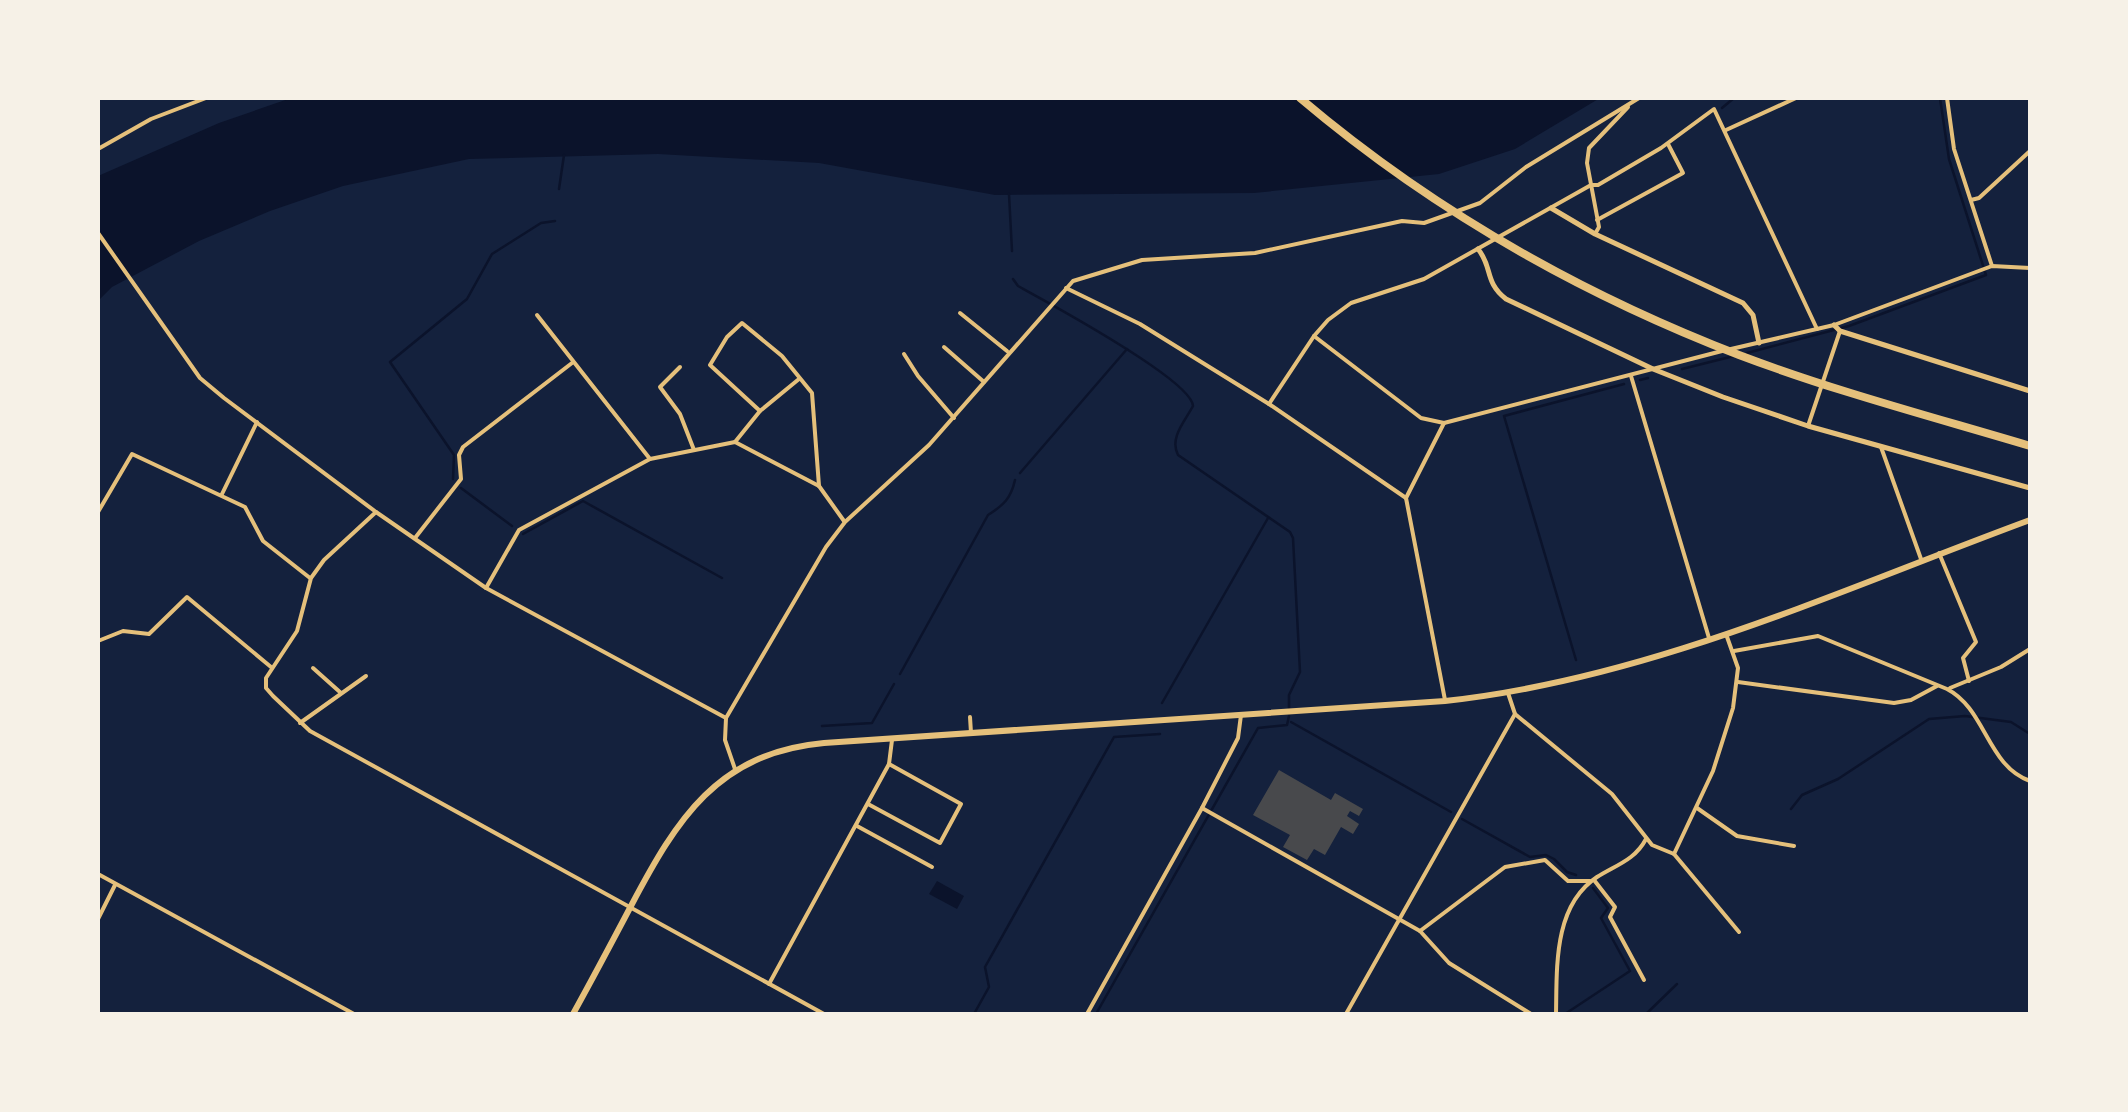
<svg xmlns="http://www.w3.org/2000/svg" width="2128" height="1112" font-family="Ubuntu,sans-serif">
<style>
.water{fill:#0b132b}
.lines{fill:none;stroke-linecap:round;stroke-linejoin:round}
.stream{stroke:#0b132b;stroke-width:2.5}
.building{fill:#48494c}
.minor{stroke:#e5c07b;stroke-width:4}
.tertiary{stroke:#e5c07b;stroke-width:5}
.primary{stroke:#e5c07b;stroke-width:6}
.motorway{stroke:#e5c07b;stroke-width:8}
</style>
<rect width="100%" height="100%" fill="#14213d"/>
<!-- water -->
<g class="water">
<polygon points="291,98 1600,98 1515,149 1439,174 1254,193 995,195 819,163 658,154 469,159 343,186 270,211 199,241 112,287 98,301 98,176 219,123"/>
<polygon points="937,881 964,896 957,909 929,894"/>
</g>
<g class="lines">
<!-- stream -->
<g class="stream">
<polyline points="1722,108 1734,98"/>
<polyline points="559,189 564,155"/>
<polyline points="1009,194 1012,251"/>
<path d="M1013,279L1018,286C1047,302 1192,380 1193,406C1185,421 1169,438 1178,455L1290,532L1293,538L1300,672L1289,695V708"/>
<polyline points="1747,353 1849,326 1986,275 1949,159 1940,98"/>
<polyline points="1682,369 1734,356"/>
<polyline points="1640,380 1648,378"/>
<polyline points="1020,473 1127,349"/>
<polyline points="453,479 454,455 390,362 467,299 492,254 541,223 555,221"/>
<polyline points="461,488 512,526"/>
<polyline points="523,534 583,501 722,578"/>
<polyline points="1576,660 1504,416 1624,384"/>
<path d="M900,674L988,515C1004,505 1011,498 1015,480"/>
<polyline points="1162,703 1268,518"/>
<polyline points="1291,722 1451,812"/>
<polyline points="822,726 872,723 894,684"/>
<polyline points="1791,809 1802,795 1838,779 1929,719 1965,716 2011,722 2030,734"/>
<polyline points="1462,819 1530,857 1546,855 1554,859 1567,872 1576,875"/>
<polyline points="974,1014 989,987 985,967 1114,737 1160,734"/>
<polyline points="1096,1014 1258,728 1287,725 1289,716"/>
<polyline points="1565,1014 1630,971 1601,918 1608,908 1593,888"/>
<polyline points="1646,1014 1677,984"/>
</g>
</g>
<!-- building -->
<polygon class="building" points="1279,770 1331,800 1335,793 1363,809 1359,816 1350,811 1347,816 1359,824 1353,834 1341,827 1325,855 1314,849 1307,860 1283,847 1290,835 1253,815"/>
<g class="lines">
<!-- minor -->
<g class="minor">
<polyline points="1947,98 1954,149 1992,266"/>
<polyline points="1726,130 1796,98"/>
<polyline points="98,149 151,119 206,98"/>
<polyline points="1971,200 1979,198 2030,151"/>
<polyline points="1597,220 1683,173 1668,144"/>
<polyline points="98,233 200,378 224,398 376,512 486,588 726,718"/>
<polyline points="1595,234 1599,227 1587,163 1589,148 1628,107"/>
<polyline points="1066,288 1140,324 1269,404 1406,498"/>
<polyline points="960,313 1007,351"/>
<polyline points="537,315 650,459"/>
<polyline points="1314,336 1421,418 1444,423 1722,351"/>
<polyline points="944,347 984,382"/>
<polyline points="1731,349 1834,325 1992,266 2030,268"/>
<polyline points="904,354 918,376 954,418"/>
<polyline points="680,367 660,387 680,414 694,450"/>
<polyline points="1631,376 1709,638"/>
<polyline points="1269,404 1314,336 1328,320 1351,303 1424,279 1591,185 1598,185 1661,148 1714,109 1817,329"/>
<polyline points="760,411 710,365 727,337 742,323 782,356 812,393 819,486"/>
<polyline points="1444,423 1406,498 1445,700"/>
<polyline points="1808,426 1840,331"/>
<polyline points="735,442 760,411 799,379"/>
<polyline points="1881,447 1921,559"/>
<polyline points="222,494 257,422"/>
<polyline points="98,512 132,454 245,507 263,541 310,578"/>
<polyline points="376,512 324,560 311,578 297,631 266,678 266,688 273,696 310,731 824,1014"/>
<polyline points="415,538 461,479 459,455 463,447 572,363"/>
<polyline points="1939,553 1976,642 1963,658 1969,681"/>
<polyline points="486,588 519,530 650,459 735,442 819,486 844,521"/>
<polyline points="98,641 123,631 149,634 187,597 271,667"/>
<path d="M1734,651L1818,636L1947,689C1986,709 1987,766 2030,781"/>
<polyline points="313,668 341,693"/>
<polyline points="1738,682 1894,703 1911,700 1937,686"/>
<polyline points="1950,688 2001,667 2030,649"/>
<polyline points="1508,693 1515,714 1612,794 1652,845 1674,854 1739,932"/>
<polyline points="970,717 971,733"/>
<polyline points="300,723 366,676"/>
<polyline points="735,769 725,740 726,718 826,547 845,522 929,445 1073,281 1142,260 1255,253 1402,221 1424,223 1480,203 1526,167 1639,98"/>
<polyline points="868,804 940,843 961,804 889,764"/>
<polyline points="1202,808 1420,931 1449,963 1531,1014"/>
<polyline points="1697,808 1737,836 1794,846"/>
<polyline points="857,826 932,867"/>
<polyline points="1674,854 1713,771 1733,708 1738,668 1726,634"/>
<polyline points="98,874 354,1014"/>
<polyline points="1594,880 1615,907 1610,917 1644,980"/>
<polyline points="98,919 115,885"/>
<polyline points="1420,931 1505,867 1545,860 1568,881 1590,881"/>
<polyline points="769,984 889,764 892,740"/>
<polyline points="1087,1014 1202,808 1238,738 1241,715"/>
<polyline points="1346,1014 1515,714"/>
<path d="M1556,1014C1557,968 1553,906 1597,877C1616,865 1635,860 1646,839"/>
</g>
<!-- tertiary -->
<g class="tertiary">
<polyline points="1551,208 1595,234 1743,303 1753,315 1759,343"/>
<path d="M1478,249C1493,267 1484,282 1506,299L1653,369L1723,397L1808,426L2030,488"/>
<polyline points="1834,325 1840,331 2030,391"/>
</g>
<!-- primary -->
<path class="primary" d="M573,1014C593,978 612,942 631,906C677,819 717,753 824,743L1445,701C1649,679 1840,590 2030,520"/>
<!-- motorway -->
<path class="motorway" d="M1300,98C1431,209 1578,293 1739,355C1834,391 1933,417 2030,446"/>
</g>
<!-- border -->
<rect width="2128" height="1112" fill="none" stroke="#f6f1e7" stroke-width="200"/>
</svg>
